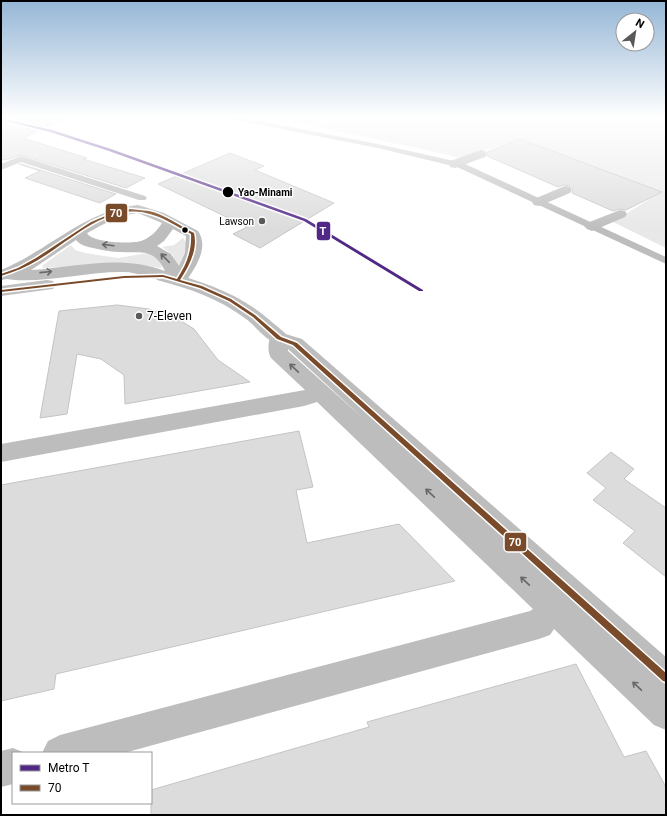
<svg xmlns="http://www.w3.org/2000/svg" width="667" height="816" font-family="Roboto,sans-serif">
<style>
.green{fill:#e8e8e8}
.building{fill:#dcdcdc;stroke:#c4c4c4}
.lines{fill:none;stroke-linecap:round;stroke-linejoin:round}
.lane{fill:#bdbdbd;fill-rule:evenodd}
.street{fill:#bdbdbd;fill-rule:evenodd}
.secondary{fill:#bfbfbf;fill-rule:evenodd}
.bus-1-casing{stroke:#fff;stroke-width:3}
.bus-1{fill:#7a4b2a;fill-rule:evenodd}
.metro-1-casing{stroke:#fff;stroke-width:3}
.metro-1{fill:#522886;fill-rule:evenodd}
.oneway{stroke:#686868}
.stop-dot{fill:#000;stroke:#fff;stroke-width:1.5}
.poi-dot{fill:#595959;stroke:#fff;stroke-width:1.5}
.labels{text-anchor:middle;stroke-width:3;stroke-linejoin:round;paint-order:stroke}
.far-stop-label{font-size:10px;font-weight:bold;fill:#000;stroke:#fff;text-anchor:start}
.far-poi-label{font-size:10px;fill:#000;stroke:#fff;text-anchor:end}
.poi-label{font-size:12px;fill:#000;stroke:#fff;text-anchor:start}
.line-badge{stroke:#fff;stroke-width:1.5}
.badge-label{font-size:11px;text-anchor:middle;font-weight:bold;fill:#fff}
</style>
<rect width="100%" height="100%" fill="#fff"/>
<!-- green -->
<g class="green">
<polygon points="273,117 666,117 666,248 613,222 661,192 520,139 462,158"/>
<polygon points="183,238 187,243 183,267 177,267 173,255 162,247 174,245"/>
<polygon points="71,245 75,250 85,253 118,258 148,253 156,256 162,264 161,268 127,264 42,268 43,265"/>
</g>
<!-- building -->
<g class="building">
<polygon points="1,117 70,117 23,138 87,158 83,159 145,178 126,188 21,155 6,160 1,159"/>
<polygon points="520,139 662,192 626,210 620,209 613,211 572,193 573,189 570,186 564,185 558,187 487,156 487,152"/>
<polygon points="230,153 264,166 255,170 334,203 260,248 233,234 247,227 158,184"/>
<polygon points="19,164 21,164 116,194 100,203 25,178 40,171"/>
<polygon points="117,305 149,309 178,319 194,329 218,360 250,382 125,404 124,375 101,359 77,354 67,414 40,418 59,311"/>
<polygon points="299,431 313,487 296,490 307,543 399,524 455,581 56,674 54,689 1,701 1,485"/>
<polygon points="611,452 634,469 624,479 666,508 666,577 623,543 635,531 593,500 606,488 587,473"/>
<polygon points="576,664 624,757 646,751 666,787 666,815 151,815 151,790 369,727 367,722"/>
</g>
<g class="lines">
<!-- lane -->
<g class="lane">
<polygon points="225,117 239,117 378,144 463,163 666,257 666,264 457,167 378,148 229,119"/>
<polygon points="21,156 145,196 147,198 145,200 139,200 21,162 1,170 1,164"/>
</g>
<!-- street -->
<g class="street">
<polygon points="481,150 485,151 487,154 485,157 455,168 450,167 449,164 450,161"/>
<polygon points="565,186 570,187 572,190 570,193 539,206 534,205 532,202 534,199"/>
<path d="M138,205L164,213L198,231C210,248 194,270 184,284L178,285L172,284L169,279C158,283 139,272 124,272C86,271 35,286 1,278V270C48,251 85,210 138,205ZM138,213L162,223C157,231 150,238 141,241C131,244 92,243 87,233C104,224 119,215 138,213ZM173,229L186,236L185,253L179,266L171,254L157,246L164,241ZM76,240C80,245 87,247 93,248C102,250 111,252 121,252C142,253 154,248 165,271C119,254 78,267 31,270Z"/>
<polygon points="620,210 625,211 627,214 625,217 592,231 587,229 584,226 587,223"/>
<path d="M279,332L302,339L666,657V730L654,725L554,629L550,635L539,639L124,753H42L48,741L60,735L530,611L533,609L317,402L304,406L1,462V444L305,390L271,358C267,351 268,340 272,334ZM288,349L365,420L288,351Z"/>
<polygon points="13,748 25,753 13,753 13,784 1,787 1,751"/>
</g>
<!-- secondary -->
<g class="secondary">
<polygon points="7,269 13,270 15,274 13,278 1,280 1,270"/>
<path d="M163,271C203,281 243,295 273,323C279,328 285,332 289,338L286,342C268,347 259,328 246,319C220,299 188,288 157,280L155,276L157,272Z"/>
<polygon points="47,280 53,281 56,285 53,289 1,296 1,286"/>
</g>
<defs>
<path id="bus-1" d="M130,209C136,210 142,210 149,211C164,214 180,226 194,233C198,250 189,266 180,280L202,286L231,299L255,315L281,337L297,343L666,673V682L663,681L293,345L277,339L253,317L229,301L200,288L163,277L124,278L1,292V290L124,276L163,275L177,279C186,265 192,252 191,234C178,227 165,218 150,214C109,201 70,241 38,260C26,267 14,272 1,276V274L18,268L36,258L91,222L110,214Z"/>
</defs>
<!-- bus-1 casing -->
<use href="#bus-1" class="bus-1-casing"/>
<!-- bus-1 -->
<use href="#bus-1" class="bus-1"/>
<defs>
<polygon id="metro-1" points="1,118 52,130 111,149 306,219 423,290 423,291 419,291 304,221 109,151 50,132 1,120"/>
</defs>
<!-- metro-1 casing -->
<use href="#metro-1" class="metro-1-casing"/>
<!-- metro-1 -->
<use href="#metro-1" class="metro-1"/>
</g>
<!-- one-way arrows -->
<defs><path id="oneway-shaft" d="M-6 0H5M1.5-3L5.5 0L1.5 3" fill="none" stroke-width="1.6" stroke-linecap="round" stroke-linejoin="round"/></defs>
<g class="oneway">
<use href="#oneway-shaft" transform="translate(108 245) rotate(-173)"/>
<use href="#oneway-shaft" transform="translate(165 258) rotate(-134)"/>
<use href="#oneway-shaft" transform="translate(46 272) rotate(-6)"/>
<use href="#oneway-shaft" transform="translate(294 368) rotate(-137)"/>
<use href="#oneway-shaft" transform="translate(430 493) rotate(-137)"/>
<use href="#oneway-shaft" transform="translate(525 581) rotate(-137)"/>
<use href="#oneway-shaft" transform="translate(637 686) rotate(-137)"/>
</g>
<!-- sky -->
<linearGradient id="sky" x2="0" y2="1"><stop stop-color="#95b6d6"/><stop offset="0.51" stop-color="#fff"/><stop offset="1" stop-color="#fff" stop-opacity="0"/></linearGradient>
<rect width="667" height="231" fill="url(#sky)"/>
<!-- markers -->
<g class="stop-dot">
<circle cx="228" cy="192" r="6"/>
<circle cx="185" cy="230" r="3.5"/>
</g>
<g class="poi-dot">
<circle cx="262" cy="221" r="4"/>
<circle cx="139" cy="316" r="4"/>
</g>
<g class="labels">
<!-- far-stop labels -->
<g class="far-stop-label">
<text x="238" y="196">Yao-Minami</text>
</g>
<!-- far-poi labels -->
<g class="far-poi-label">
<text x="254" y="225">Lawson</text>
</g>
<!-- poi labels -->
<g class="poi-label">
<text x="147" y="320">7-Eleven</text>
</g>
</g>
<g class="line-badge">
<rect x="105" y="203" width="23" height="20" rx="4" fill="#7a4b2a"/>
<rect x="316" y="221" width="15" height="20" rx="4" fill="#522886"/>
<rect x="504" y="532" width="23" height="20" rx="4" fill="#7a4b2a"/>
</g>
<g class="badge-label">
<text x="116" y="217">70</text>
<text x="323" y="235">T</text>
<text x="515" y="546">70</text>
</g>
<!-- border -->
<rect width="667" height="816" fill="none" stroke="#000000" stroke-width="4"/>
<!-- legend -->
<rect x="12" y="752" width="140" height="52" fill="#ffffff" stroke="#999999"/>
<rect x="20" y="765" width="20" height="6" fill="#522886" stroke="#999999"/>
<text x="48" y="772" font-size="12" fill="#000000">Metro T</text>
<rect x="20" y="785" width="20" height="6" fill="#7a4b2a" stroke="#999999"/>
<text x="48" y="792" font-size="12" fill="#000000">70</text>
<!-- north arrow -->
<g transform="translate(635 32) rotate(30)"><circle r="19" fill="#ffffff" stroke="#999999"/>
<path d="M0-3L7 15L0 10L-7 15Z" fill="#595959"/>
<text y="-6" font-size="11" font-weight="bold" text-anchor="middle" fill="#000000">N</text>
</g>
</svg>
